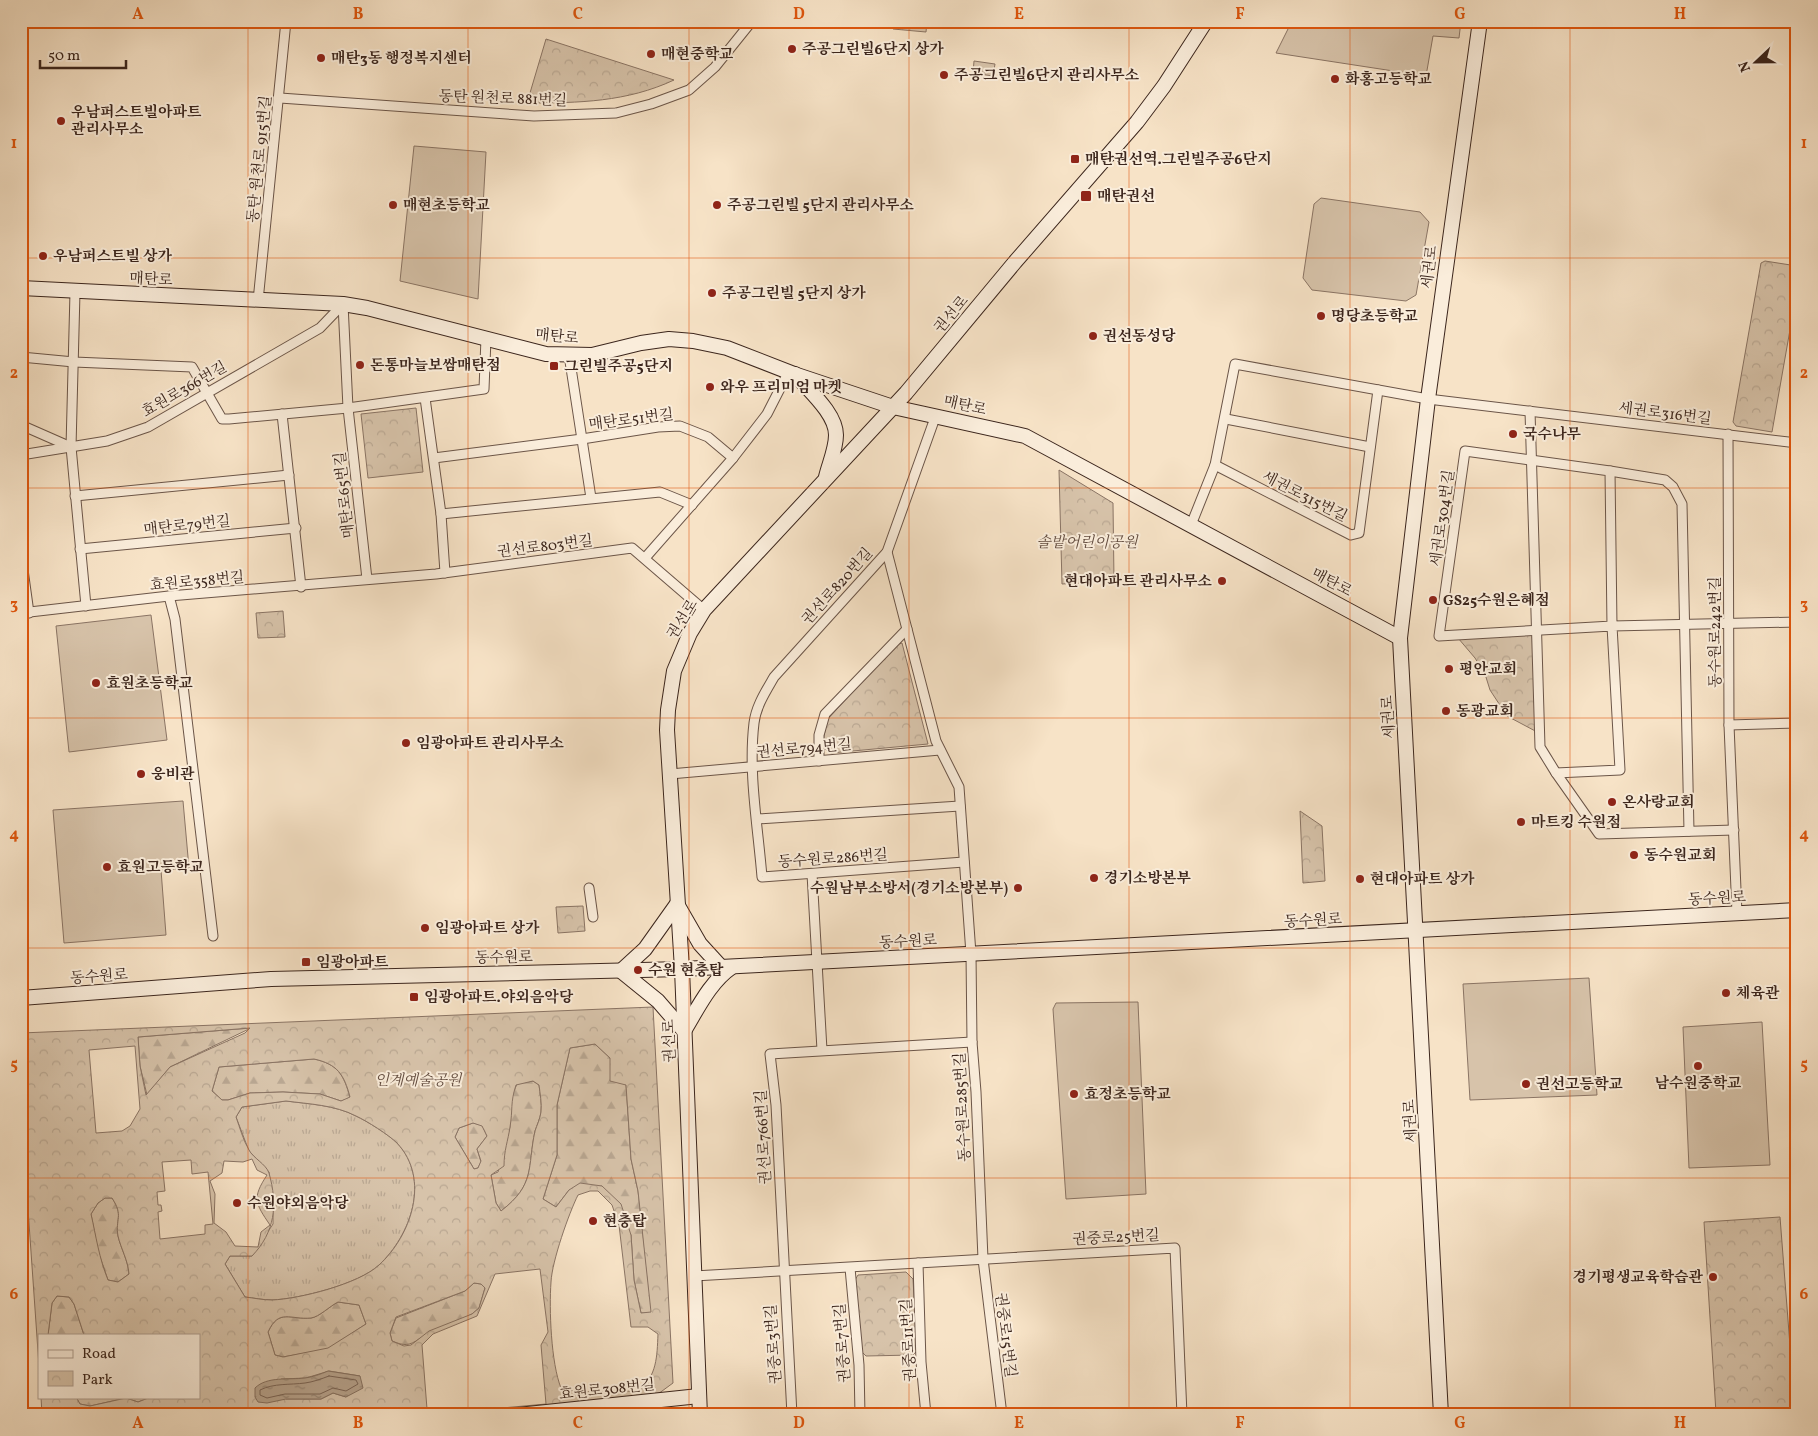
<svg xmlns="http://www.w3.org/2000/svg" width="1818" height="1436" font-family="Vollkorn,'Noto Serif KR',serif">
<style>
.grass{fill:url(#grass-tufts);stroke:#8a7464}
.forest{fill:url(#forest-firs);stroke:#8a7464}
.park{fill:url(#park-crowns);stroke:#8a7464;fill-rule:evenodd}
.garden{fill:#d7c3aa;stroke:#8a7464}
.water{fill:url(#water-ripples);stroke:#867160}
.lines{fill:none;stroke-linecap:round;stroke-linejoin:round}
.shore{stroke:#7a6455;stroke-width:1}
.street-casing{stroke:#6b5548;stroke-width:11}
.secondary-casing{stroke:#3c261d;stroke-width:16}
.street{stroke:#faeddb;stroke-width:9}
.secondary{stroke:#faeddb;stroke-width:14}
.grid{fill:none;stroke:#df560d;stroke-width:1;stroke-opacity:0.55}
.poi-dot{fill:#8f2418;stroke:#faeddb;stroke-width:2}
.labels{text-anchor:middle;stroke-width:4;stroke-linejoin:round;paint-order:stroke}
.poi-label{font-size:15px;font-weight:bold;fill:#3c261d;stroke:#faeddb;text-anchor:start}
.street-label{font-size:15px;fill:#3c261d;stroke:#faeddb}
.park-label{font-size:15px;font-style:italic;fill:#634d40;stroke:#faeddb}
.neatline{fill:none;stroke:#df560d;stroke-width:2}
.grid-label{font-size:16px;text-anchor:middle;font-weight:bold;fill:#df560d}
</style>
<defs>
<pattern id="grass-tufts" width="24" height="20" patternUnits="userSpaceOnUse" patternTransform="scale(1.25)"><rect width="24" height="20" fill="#d7c3aa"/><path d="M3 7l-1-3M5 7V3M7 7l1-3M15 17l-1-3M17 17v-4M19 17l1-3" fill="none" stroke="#b9a792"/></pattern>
<pattern id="forest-firs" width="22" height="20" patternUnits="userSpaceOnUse" patternTransform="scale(1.25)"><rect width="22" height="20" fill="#d7c3aa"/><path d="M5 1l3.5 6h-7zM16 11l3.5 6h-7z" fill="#b9a792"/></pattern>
<pattern id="park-crowns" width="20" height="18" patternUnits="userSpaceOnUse" patternTransform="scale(1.25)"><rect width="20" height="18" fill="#d7c3aa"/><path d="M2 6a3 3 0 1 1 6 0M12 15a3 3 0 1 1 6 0" fill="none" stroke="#b9a792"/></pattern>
<pattern id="water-ripples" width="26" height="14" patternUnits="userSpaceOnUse" patternTransform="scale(1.25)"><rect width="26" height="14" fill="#b7a38d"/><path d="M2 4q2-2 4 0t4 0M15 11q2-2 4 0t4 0" fill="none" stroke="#968573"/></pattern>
</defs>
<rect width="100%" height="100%" fill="#f7e3c7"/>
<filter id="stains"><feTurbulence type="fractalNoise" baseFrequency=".004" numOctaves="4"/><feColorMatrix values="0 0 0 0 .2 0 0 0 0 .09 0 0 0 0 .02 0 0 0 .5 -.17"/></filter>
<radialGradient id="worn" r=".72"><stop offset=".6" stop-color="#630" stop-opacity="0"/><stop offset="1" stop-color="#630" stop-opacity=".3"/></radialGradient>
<!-- grass -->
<path class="grass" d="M286,1101C309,1104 335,1105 356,1116C367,1121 389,1135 397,1143C431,1179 411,1235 379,1265C359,1284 299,1299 272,1300C263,1300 254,1298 245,1297L225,1264L230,1256H252L273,1224V1206L269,1172L249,1151L236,1117L242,1107Z"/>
<!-- forest -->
<g class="forest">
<polygon points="251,1028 170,1067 147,1095 140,1066 138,1037"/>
<polygon points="595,1044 610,1058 626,1085 631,1159 638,1191 652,1313 641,1313 634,1280 631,1235 602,1186 569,1190 556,1207 543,1199 557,1155 557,1105 570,1048"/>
<path d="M314,1059C337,1064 344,1074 350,1098L341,1101L320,1094L283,1092L250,1093L228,1100H222L212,1091L219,1067Z"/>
<path d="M533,1081L539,1085C540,1093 542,1104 541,1112C540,1119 537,1125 535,1131C527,1168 536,1184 501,1211L496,1203L491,1175L498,1172L510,1127V1100L517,1084Z"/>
<polygon points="473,1123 482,1125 487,1136 477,1149 481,1162 478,1168 474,1169 455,1137 459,1128"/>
<path d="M105,1198H112C124,1216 115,1219 118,1236C121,1249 128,1260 129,1274L118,1282L108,1280L98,1251L91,1214L98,1203Z"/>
<path d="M474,1283L481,1284L485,1288L479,1308L472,1314L419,1339C409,1346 404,1346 392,1341L390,1333L396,1318L465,1291Z"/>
<polygon points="57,1296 69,1297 74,1304 84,1335 48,1335 52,1303"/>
<path d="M338,1302L359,1305L366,1324L328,1349L283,1357L275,1355L268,1332C279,1308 291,1320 311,1318C319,1317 330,1306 338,1302Z"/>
<polygon points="76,1397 151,1397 138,1402 126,1398 90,1406 80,1404"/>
</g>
<!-- park -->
<g class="park">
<polygon points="894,21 927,21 926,32 893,29"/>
<path d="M546,39L674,80C627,102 579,103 527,103Z"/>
<polygon points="974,61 995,64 993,76 973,73"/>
<polygon points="1765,261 1797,266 1797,290 1772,432 1736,426 1733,422 1761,263"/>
<polygon points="416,408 423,472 368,478 361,414"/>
<polygon points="1059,470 1113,503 1114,581 1062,584"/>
<polygon points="283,611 285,637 258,638 256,613"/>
<polygon points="1536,634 1539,733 1507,716 1490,690 1485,674 1475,658 1458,638"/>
<polygon points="902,643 928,744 831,753 822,747 827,720 895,645"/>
<polygon points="1300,811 1322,826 1325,881 1303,883"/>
<polygon points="583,906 585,931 558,933 556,907"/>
<path d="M653,1007L673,1383L658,1394L459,1415H42L41,1397H76L80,1404L90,1406L126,1398L138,1402L151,1397H199V1335H84L74,1304L69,1297L57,1296L52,1303L48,1335H39V1366L21,1109V1033ZM250,1028L245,1033L170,1067L146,1095L140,1066L138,1037ZM595,1044L610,1058V1081L626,1085L631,1159L638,1191L651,1312L641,1313L634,1280L631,1235L621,1204L602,1186L580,1183L569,1190L556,1207L543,1199L557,1155V1105L570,1048ZM135,1046L140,1109L130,1126L122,1131L96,1133L89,1050ZM314,1059C337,1064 344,1074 350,1097L341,1101L320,1094L283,1092L250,1093L228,1100H222L212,1091L219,1067ZM533,1081L539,1085C540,1093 542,1104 541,1112C540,1119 537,1125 535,1131C527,1168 536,1184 501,1211L496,1203L491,1175L504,1166C504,1150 508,1141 510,1127C513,1110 510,1103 516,1085ZM286,1101C309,1104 335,1105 356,1116C367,1121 389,1135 397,1143C431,1179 411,1236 379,1265C359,1284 299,1299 272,1300C263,1300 254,1298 245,1297L225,1264L230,1256H252C275,1232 278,1205 269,1173C266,1164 253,1158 249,1150C243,1140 240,1128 236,1117L242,1107ZM473,1123L482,1126L487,1136L477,1149L481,1161L478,1168L474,1169L455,1137L459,1128ZM252,1159L257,1170L267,1175C252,1198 255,1203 270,1225L261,1232L258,1247L235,1246L226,1232L214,1223L215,1194L210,1181L222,1173L224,1161L243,1162ZM191,1160L192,1174L208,1172L213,1224L205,1225V1234L160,1239L158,1212L162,1211L161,1205H158L157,1192L165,1191L162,1162ZM590,1191H598L612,1205L619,1225L631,1327H648L658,1334C657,1357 657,1375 639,1391L578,1392L561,1388C551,1363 549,1309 551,1282C552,1261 569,1213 578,1195ZM105,1198H112C124,1216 115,1219 118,1236C121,1249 128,1260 129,1274L118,1282L108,1280C99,1258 96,1236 91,1214L98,1203ZM540,1269L548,1332L541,1345L546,1404L436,1414L427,1409L422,1345L433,1334L477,1316L495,1274ZM474,1283L481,1284L485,1288L479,1308L472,1314L429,1331L411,1345L404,1346L392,1341L390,1333L396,1317L465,1291ZM338,1302L359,1305L366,1324L328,1348L283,1357L275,1355L268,1332C279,1308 290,1320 311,1318C319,1317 330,1306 338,1302ZM329,1371L360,1376L346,1397L333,1393L321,1399H286L281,1379L306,1378Z"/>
<polygon points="1780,1217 1795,1410 1716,1413 1704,1222"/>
<polygon points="906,1272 913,1279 917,1351 913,1355 866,1356 860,1350 855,1280 858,1275"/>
</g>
<!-- garden -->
<g class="garden">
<polygon points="1292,21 1461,21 1459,38 1433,36 1426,76 1276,53"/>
<polygon points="414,146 486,152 478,299 400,281"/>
<polygon points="1321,198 1420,212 1429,222 1416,295 1406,301 1312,290 1303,278 1314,204"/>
<polygon points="151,615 167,740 69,752 56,626"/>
<polygon points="183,801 189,868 161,870 166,935 64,943 53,810"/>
<polygon points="1589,978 1597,1095 1470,1100 1463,984"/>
<polygon points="1138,1002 1146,1194 1066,1199 1053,1009 1056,1003"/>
<polygon points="1762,1022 1770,1165 1689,1168 1683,1027"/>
</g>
<!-- water -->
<path class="water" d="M328,1371L360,1376L363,1388L346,1397L333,1393L321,1399H286L267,1403L258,1402L255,1397V1388C267,1376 289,1380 305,1378C313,1377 321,1374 328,1371Z"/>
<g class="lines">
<!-- shore -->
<path class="shore" d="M329,1376L356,1380L358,1384L346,1391L333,1388L320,1394H285L267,1398L260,1395V1390C274,1383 290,1385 305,1383C313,1382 321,1379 329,1376Z"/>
<defs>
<g id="street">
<polyline points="280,98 534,116 616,113 651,104 689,90 715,67 752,21"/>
<polyline points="75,292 71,447 86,606"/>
<polyline points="258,301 286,21"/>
<polyline points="343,304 348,408 367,579"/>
<polyline points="569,355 591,498"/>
<polyline points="21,357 74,362 192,367 222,419 229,419 348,408 484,389 486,338"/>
<polyline points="425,398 441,514 445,573"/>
<polyline points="1530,411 1540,747 1556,773 1599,834 1734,830"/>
<polyline points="282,414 301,587"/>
<path d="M936,415L887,552L774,677C766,691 756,706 754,723C748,773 758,827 762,877L964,862"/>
<polyline points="1226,419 1370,447"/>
<polyline points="21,425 71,447"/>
<polyline points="1728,434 1729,725 1737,913"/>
<polyline points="21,455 107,441 148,427 320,328 343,304"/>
<polyline points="434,458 582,439 658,427 680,426 708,437 733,458"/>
<polyline points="1215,465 1351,535 1359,533 1378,390"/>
<polyline points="1610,471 1665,480 1673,487 1682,504 1689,831"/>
<polyline points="75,496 289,475"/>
<polyline points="441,514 660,492 692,505"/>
<polyline points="1191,525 1215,465 1235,364 1428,399 1797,443"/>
<polyline points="80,549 296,528"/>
<polyline points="887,552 936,741 959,787 971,954 972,1042 976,1092 983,1259 1002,1415"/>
<polyline points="21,555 29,613"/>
<polyline points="645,558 733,458 767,414 789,371"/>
<polyline points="169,596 175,619 213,936"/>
<polyline points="21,613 169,596 436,574 632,548 704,610"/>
<polyline points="1729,725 1797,723"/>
<polyline points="819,761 819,735 825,714 907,629"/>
<polyline points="1556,773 1620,770 1612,626 1610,471 1465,451 1439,636 1612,626 1797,622"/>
<polyline points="670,774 940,750"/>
<polyline points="757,819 960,806"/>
<polyline points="812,874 822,1050"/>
<polyline points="589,888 593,917"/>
<polyline points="918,1263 921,1362 926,1415"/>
<polyline points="850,1268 859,1365 860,1415"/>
<polyline points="694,1276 1175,1248 1182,1415"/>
<polyline points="792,1415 776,1105 770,1054 972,1042"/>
</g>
<g id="secondary">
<polyline points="21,288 343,304 367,308 546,354 592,355 641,343 669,339 693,341 727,348 794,374 893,407 1025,436 1400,638"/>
<path d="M795,374C808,390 836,413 836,435C836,449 829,464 826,477"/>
<path d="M721,967L700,944L677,904L645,949L621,971L658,1001L684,1031C698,1008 710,982 732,967"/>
<polyline points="21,998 271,979 682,969 1797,910"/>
<polyline points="21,1413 21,1415"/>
<polyline points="518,1415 699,1396"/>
<polyline points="700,1415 682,969 667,730 668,710 674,671 690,633 704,610 906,393 1015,262 1137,122 1164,86 1206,21"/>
<polyline points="1441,1415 1400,638 1428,399 1480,21"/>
</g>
</defs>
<!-- street casing -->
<use href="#street" class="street-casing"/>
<!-- secondary casing -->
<use href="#secondary" class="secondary-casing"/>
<!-- street -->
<use href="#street" class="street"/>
<!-- secondary -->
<use href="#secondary" class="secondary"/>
</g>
<!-- grid -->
<path class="grid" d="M248,21V1415M468,21V1415M689,21V1415M909,21V1415M1129,21V1415M1350,21V1415M1570,21V1415M21,258H1797M21,488H1797M21,718H1797M21,948H1797M21,1178H1797"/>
<!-- markers -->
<g class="poi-dot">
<circle cx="792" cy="49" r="5"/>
<circle cx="651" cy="54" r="5"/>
<circle cx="321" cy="58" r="5"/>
<circle cx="944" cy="75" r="5"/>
<circle cx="1335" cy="79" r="5"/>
<circle cx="61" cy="121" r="5"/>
<rect x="1070" y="154" width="10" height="10" rx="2.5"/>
<rect x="1080" y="190" width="12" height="12" rx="2.5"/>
<circle cx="393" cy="205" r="5"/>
<circle cx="717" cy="205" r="5"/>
<circle cx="43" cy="256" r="5"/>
<circle cx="712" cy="293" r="5"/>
<circle cx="1321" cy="316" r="5"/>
<circle cx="1093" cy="336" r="5"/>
<circle cx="360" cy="365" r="5"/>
<rect x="549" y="361" width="10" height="10" rx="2.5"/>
<circle cx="710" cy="387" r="5"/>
<circle cx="1513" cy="434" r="5"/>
<circle cx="1222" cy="581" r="5"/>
<circle cx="1433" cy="600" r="5"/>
<circle cx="1449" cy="669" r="5"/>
<circle cx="96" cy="683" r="5"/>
<circle cx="1446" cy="711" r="5"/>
<circle cx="406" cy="743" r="5"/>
<circle cx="141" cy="774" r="5"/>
<circle cx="1612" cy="802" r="5"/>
<circle cx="1521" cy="822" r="5"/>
<circle cx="1634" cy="855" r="5"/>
<circle cx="107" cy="867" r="5"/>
<circle cx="1094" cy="878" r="5"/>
<circle cx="1360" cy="879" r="5"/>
<circle cx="1018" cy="888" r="5"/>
<circle cx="425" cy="928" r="5"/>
<rect x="301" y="957" width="10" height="10" rx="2.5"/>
<circle cx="638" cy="970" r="5"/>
<circle cx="1726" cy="993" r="5"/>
<rect x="409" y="992" width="10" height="10" rx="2.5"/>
<circle cx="1698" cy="1066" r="5"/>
<circle cx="1526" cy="1084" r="5"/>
<circle cx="1074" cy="1094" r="5"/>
<circle cx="237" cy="1203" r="5"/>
<circle cx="593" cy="1221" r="5"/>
<circle cx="1713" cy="1277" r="5"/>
</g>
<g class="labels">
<!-- poi labels -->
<g class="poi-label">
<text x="802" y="54">주공그린빌6단지 상가</text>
<text x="661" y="59">매현중학교</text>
<text x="331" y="63">매탄3동 행정복지센터</text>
<text x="954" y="80">주공그린빌6단지 관리사무소</text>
<text x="1345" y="84">화홍고등학교</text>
<text x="71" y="117">우남퍼스트빌아파트<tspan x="71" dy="17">관리사무소</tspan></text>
<text x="1085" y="164">매탄권선역.그린빌주공6단지</text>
<text x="1097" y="201">매탄권선</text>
<text x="403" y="210">매현초등학교</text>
<text x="727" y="210">주공그린빌 5단지 관리사무소</text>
<text x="53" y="261">우남퍼스트빌 상가</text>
<text x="722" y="298">주공그린빌 5단지 상가</text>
<text x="1331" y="321">명당초등학교</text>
<text x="1103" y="341">권선동성당</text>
<text x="370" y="370">돈통마늘보쌈매탄점</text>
<text x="564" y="371">그린빌주공5단지</text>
<text x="720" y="392">와우 프리미엄 마켓</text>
<text x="1523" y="439">국수나무</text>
<text x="1212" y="586" text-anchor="end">현대아파트 관리사무소</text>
<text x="1443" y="605">GS25수원은혜점</text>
<text x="1459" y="674">평안교회</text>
<text x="106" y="688">효원초등학교</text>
<text x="1456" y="716">동광교회</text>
<text x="416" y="748">임광아파트 관리사무소</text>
<text x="151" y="779">웅비관</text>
<text x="1622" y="807">온사랑교회</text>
<text x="1531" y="827">마트킹 수원점</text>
<text x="1644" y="860">동수원교회</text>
<text x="117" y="872">효원고등학교</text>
<text x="1104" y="883">경기소방본부</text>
<text x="1370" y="884">현대아파트 상가</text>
<text x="1008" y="893" text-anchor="end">수원남부소방서(경기소방본부)</text>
<text x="435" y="933">임광아파트 상가</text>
<text x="316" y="967">임광아파트</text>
<text x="648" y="975">수원 현충탑</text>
<text x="1736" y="998">체육관</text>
<text x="424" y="1002">임광아파트.야외음악당</text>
<text x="1698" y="1088" text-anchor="middle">남수원중학교</text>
<text x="1536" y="1089">권선고등학교</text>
<text x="1084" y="1099">효정초등학교</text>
<text x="247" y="1208">수원야외음악당</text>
<text x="603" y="1226">현충탑</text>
<text x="1703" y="1282" text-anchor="end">경기평생교육학습관</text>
</g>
<!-- street labels -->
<g class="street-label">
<text transform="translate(503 98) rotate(2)" y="5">동탄 원천로 881번길</text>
<text transform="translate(259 159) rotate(-84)" y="5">동탄 원천로 915번길</text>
<text transform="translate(1429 267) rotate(-83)" y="5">세권로</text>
<text transform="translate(151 279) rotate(3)" y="5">매탄로</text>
<text transform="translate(951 314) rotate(-50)" y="5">권선로</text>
<text transform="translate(557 336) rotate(6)" y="5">매탄로</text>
<text transform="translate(184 389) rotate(-30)" y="5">효원로366번길</text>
<text transform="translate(965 405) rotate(13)" y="5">매탄로</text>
<text transform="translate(1665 413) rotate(7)" y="5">세권로316번길</text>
<text transform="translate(631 419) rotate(-7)" y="5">매탄로51번길</text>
<text transform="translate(344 495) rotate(-96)" y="5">매탄로65번길</text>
<text transform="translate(1305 496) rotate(27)" y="5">세권로315번길</text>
<text transform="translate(1442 518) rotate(-82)" y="5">세권로304번길</text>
<text transform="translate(187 525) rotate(-6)" y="5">매탄로79번길</text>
<text transform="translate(545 546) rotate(-7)" y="5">권선로803번길</text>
<text transform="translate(197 581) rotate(-5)" y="5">효원로358번길</text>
<text transform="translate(1332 582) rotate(28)" y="5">매탄로</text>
<text transform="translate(837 586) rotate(-48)" y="5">권선로820번길</text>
<text transform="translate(682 619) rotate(-58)" y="5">권선로</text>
<text transform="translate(1715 632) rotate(-90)" y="5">동수원로242번길</text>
<text transform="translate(1388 717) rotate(-93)" y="5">세권로</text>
<text transform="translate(804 748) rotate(-5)" y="5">권선로794번길</text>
<text transform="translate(833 858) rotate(-4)" y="5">동수원로286번길</text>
<text transform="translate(1717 898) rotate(-3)" y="5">동수원로</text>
<text transform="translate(1313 920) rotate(-3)" y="5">동수원로</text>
<text transform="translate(908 941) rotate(-3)" y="5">동수원로</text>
<text transform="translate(504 957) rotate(-1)" y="5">동수원로</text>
<text transform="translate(99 976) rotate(-4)" y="5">동수원로</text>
<text transform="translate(669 1041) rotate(-92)" y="5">권선로</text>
<text transform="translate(962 1107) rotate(-93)" y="5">동수원로285번길</text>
<text transform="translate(1410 1121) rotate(-93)" y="5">세권로</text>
<text transform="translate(763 1137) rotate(-93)" y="5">권선로766번길</text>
<text transform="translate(1116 1237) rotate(-3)" y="5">권중로25번길</text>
<text transform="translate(1006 1335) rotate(83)" y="5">권중로15번길</text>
<text transform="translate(908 1340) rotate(-93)" y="5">권중로11번길</text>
<text transform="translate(842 1343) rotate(-94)" y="5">권중로7번길</text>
<text transform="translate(773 1344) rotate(-94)" y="5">권중로3번길</text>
<text transform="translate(607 1389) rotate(-6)" y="5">효원로308번길</text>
</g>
<!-- park labels -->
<g class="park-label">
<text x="1087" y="547">솔밭어린이공원</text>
<text x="418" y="1085">인계예술공원</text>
</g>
</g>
<!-- margin -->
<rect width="1818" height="1436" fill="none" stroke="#f7e3c7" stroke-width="55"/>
<!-- legend -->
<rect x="38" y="1334" width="162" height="65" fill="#faeddb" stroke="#ae9d8f"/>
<rect x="48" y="1350" width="25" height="8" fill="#faeddb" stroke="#ae9d8f"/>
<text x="82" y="1358" font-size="15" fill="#3c261d">Road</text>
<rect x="48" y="1371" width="25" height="15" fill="url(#park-crowns)" stroke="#ae9d8f"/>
<text x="82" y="1384" font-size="15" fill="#3c261d">Park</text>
<!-- north arrow -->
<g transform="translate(1756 62) rotate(248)" stroke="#faeddb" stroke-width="4" paint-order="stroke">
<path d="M0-4L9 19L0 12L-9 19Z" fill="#3c261d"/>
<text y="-8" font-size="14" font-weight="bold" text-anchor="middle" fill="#3c261d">N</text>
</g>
<!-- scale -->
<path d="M40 60v8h86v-8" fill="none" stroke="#3c261d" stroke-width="2.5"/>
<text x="48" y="60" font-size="15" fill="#3c261d" stroke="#faeddb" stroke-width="4" paint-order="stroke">50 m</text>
<rect x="28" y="28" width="1762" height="1380" class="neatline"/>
<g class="grid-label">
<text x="138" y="19">A</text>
<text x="358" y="19">B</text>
<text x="578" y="19">C</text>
<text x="799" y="19">D</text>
<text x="1019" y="19">E</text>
<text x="1240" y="19">F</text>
<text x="1460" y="19">G</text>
<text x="1680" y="19">H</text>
<text x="14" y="148">1</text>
<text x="1804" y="148">1</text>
<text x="14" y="378">2</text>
<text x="1804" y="378">2</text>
<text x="14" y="609">3</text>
<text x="1804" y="609">3</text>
<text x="14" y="839">4</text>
<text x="1804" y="839">4</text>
<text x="14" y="1069">5</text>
<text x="1804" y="1069">5</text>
<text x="14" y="1299">6</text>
<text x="1804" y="1299">6</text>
<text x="138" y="1428">A</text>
<text x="358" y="1428">B</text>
<text x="578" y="1428">C</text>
<text x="799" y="1428">D</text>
<text x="1019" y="1428">E</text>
<text x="1240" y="1428">F</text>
<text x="1460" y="1428">G</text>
<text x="1680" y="1428">H</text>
</g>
<rect width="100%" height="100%" filter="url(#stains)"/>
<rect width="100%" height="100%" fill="url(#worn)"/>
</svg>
